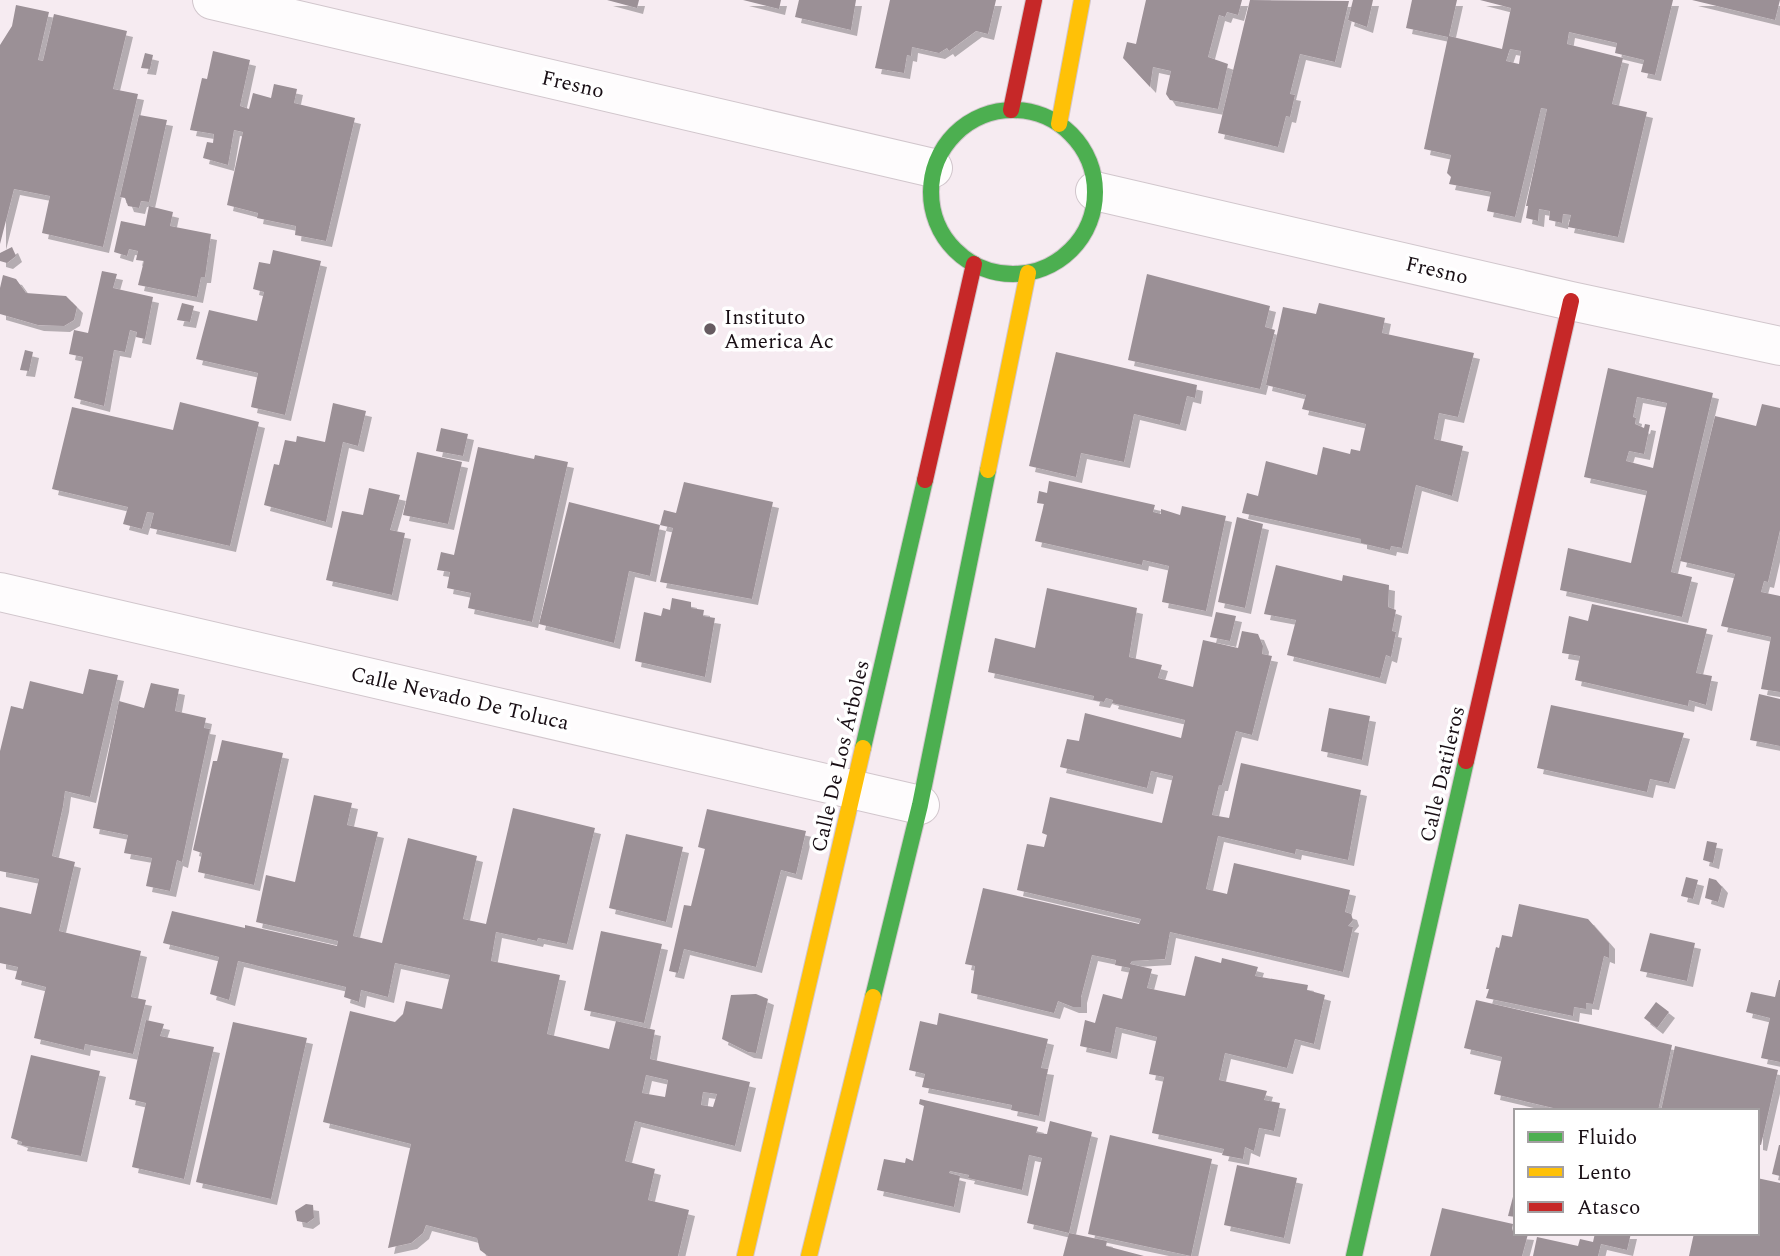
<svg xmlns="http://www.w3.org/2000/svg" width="1780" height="1256" font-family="Spectral,serif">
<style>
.building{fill:#9b9096;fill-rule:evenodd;filter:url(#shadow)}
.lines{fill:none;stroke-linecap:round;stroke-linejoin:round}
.street-casing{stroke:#d1c6cc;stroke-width:40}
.fast-casing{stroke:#d1c6cc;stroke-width:18}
.slow-casing{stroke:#d1c6cc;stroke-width:18}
.jam-casing{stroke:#d1c6cc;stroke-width:18}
.street{stroke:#fefcfd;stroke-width:38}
.fast{stroke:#4caf50;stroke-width:16}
.slow{stroke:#ffc107;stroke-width:16}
.jam{stroke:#c62828;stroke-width:16}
.poi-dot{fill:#665b61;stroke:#fff;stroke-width:2.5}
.labels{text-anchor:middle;stroke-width:7;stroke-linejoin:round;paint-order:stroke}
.street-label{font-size:21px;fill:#180e14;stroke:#fff}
.poi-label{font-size:21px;fill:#180e14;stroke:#fff;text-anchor:start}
</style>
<defs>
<filter id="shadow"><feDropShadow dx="6" dy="6" stdDeviation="0" flood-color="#0004"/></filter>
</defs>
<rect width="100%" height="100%" fill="#f6ebf1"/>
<!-- building -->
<g class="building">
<polygon points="607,0 639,0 637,8"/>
<polygon points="743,0 781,0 779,9"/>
<polygon points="799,0 856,0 851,30 795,17"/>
<polygon points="890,0 996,0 988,34 976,31 949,51 947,48 939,53 912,47 911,56 907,55 904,73 875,68"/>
<polygon points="1146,0 1242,0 1238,15 1227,12 1225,17 1219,15 1208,57 1228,64 1218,109 1170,100 1166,94 1171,71 1153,67 1150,87 1123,58 1127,42 1136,44"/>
<polygon points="1250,0 1349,1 1335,62 1300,54 1290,94 1295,95 1290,117 1286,116 1278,147 1218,133"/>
<polygon points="1353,0 1373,0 1367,27 1348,20"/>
<path d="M1412,0H1457L1449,36L1502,49L1511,8L1480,0H1673L1655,75L1641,72L1644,60L1615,53L1617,43L1569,32L1567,44L1623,58L1612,104L1647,112L1618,237L1568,227L1571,215L1563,214L1562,223L1549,220L1550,211L1539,209L1538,221L1526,218L1528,206H1526L1547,109L1541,108L1515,217L1487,211L1491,192L1449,184L1451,177L1447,173L1451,155L1424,149L1448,37L1406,28ZM1510,49L1521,51L1519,64L1506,61Z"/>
<polygon points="1692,0 1780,0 1775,20"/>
<polygon points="16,5 49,12 38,60 43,61 54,14 127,31 113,89 138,94 103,247 42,233 50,196 14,189 0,244 0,45 12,26"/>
<polygon points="213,51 250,60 240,106 249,109 253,93 271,98 274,84 297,89 294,103 355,118 326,241 295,235 296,226 257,218 258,213 227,205 243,132 234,130 228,165 203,158 207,142 213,143 214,134 190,130 202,78 207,79"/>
<polygon points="145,53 153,55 150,69 141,68"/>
<polygon points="139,115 167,120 149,202 141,201 139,208 128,206 125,198 120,197"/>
<polygon points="149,206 173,212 170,226 211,234 205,277 201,277 197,297 138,285 144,261 136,260 138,251 129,249 127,256 114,252 121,221 145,226"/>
<polygon points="12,247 16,256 7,263 0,261 0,253"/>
<polygon points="273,250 321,261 285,415 251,407 258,373 196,359 209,310 257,321 264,292 253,289 259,262 270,264"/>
<polygon points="102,271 117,274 113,288 153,297 145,339 136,337 137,332 130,330 125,352 114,350 104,406 74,398 83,357 69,354 74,330 88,333"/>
<polygon points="1147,274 1270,306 1265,327 1275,330 1260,389 1128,360"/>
<polygon points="3,275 16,279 26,293 66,296 77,307 74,320 64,326 38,325 0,314 0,288"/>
<polygon points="182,303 194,306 190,322 177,320"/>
<polygon points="1319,303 1385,318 1382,333 1474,353 1458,417 1439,413 1434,439 1463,446 1452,496 1416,485 1402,548 1391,546 1390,550 1361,543 1361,539 1242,513 1247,493 1258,496 1266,461 1317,475 1323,447 1350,454 1351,449 1360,451 1366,424 1302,409 1306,395 1266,385 1283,307 1316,314"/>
<polygon points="25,350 33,352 29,371 20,370"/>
<polygon points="1056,352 1197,385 1195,398 1187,396 1180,425 1134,414 1124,462 1081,453 1076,477 1029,466"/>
<path d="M1608,368L1713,393L1671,572L1692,577L1682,617L1560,590L1568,548L1631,563L1647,491L1584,477ZM1637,397L1667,403L1653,468L1626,461L1629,451L1644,454L1650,425L1645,424L1644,428L1635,424L1636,418L1633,417Z"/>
<polygon points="180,402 259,422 230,546 150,528 154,513 147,512 142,529 123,524 128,507 52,489 72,407 173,430"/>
<polygon points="333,403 366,411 358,446 343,442 326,522 264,505 274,464 279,465 285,440 296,442 297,436 325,442"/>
<polygon points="1762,404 1780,408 1780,530 1768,582 1764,581 1761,592 1780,596 1780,692 1761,689 1771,637 1721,626 1735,574 1680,561 1715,416 1756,426"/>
<polygon points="441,428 468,434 463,456 436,451"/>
<polygon points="478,447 534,459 535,455 568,462 532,622 468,608 471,593 447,588 450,572 437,570 441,552 454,555"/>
<polygon points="417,452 462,462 448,524 403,515"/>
<polygon points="1049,481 1155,505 1153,512 1161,514 1161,509 1180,515 1182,506 1226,516 1206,611 1162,602 1169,566 1143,560 1142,565 1035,541 1044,504 1037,503 1039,491 1047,493"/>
<polygon points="684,482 773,502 752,599 660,582 673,528 660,525 650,576 629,571 614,643 539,624 569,502 660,525 664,510 676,513"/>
<polygon points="369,488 400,495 390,530 405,533 392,595 326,580 342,511 363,515"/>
<polygon points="1237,517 1263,524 1245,608 1218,602"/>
<polygon points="1276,565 1342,581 1343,575 1389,585 1388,607 1396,610 1392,631 1396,632 1391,657 1386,655 1380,678 1287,655 1296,620 1264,614"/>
<polygon points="1047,588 1137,608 1129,657 1162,665 1158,678 1193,687 1203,640 1238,648 1242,631 1258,634 1263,646 1262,654 1272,656 1265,683 1252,735 1236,731 1222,785 1219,785 1212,815 1229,818 1241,763 1361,790 1348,860 1296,849 1295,854 1218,836 1206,889 1227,894 1234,863 1350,890 1345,912 1351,914 1353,920 1348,926 1353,927 1343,972 1170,932 1165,959 1132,961 1130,964 1152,969 1147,988 1185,996 1195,956 1221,963 1222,958 1258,967 1255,976 1308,985 1307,990 1325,995 1314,1044 1295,1039 1287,1068 1225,1053 1219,1080 1267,1091 1264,1100 1280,1103 1274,1131 1259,1128 1254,1151 1245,1147 1243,1159 1222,1155 1224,1149 1152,1133 1164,1077 1149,1074 1157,1037 1116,1027 1111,1053 1080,1046 1085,1020 1095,1023 1103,994 1122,999 1130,968 1115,965 1116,960 1092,955 1081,997 1081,1007 1073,1007 1058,1001 1054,1013 971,993 975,966 965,964 983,888 1139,924 1141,919 1017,890 1027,844 1044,847 1047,835 1042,833 1050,797 1162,823 1173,776 1151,771 1147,788 1060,767 1067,739 1079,741 1085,713 1181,738 1185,720 1112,703 1113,700 1106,698 1104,702 1093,700 1094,696 988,672 995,638 1035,648"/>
<polygon points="672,598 691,602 691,608 704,610 703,616 715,618 705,677 635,661 644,612 661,616 663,608 670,610"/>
<polygon points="1592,604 1707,629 1696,673 1712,676 1706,705 1689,700 1688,706 1575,680 1580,656 1562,653 1569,616 1588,621"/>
<polygon points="1216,612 1236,616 1230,641 1210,637"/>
<polygon points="89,669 118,675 90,797 65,791 63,806 52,856 75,862 59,931 141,951 131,997 146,1000 133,1054 85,1044 84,1050 34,1038 46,987 15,979 18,967 0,963 0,907 31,914 39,879 0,871 0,751 11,706 23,709 30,681 83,694"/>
<polygon points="151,683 179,689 175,711 206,718 204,728 210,729 182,862 177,860 170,891 146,886 152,858 124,853 128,835 93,828 119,701 144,708"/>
<polygon points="1759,694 1780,699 1780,746 1750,740"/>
<polygon points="1551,705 1684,733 1669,783 1650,779 1647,792 1537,768"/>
<polygon points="1329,708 1370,716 1362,760 1321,751"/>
<polygon points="222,740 283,753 254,885 198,872 202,853 193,850 213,761 217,761"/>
<path d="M314,795L352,803L347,825L378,832L353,936L382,943L408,838L477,856L463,919L486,924L513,808L595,828L567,944L538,938L537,941L496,932L491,961L560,975L547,1034L609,1049L616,1021L655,1030L650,1059L750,1082L735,1146L635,1121L625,1161L655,1169L648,1200L689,1210L678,1256H488L480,1250L477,1238L426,1225L423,1233L411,1243L388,1248L411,1144L323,1122L350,1011L395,1022L403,1014L406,1001L442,1009L450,975L395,963L388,997L361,990L359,1002L344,997L346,987L238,961L229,1000L210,994L219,957L163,943L172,911L245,928V925L337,946L338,941L256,922L266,875L295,882ZM646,1075L668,1080L665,1097L642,1093ZM703,1092L717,1094L713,1107L701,1105Z"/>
<polygon points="707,809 806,831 796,874 781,870 756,967 684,949 678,973 669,971 684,905 691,906 705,849 698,847"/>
<polygon points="626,834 683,847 666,922 609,908"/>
<polygon points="1707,841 1717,843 1713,863 1703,860"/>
<polygon points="1686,877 1698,880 1693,899 1681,896"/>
<polygon points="1709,878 1716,880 1722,887 1718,902 1705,898"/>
<polygon points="1519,904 1588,919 1609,943 1609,958 1604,956 1593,1004 1586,1003 1586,1009 1574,1007 1573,1016 1486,998 1489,989 1486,989 1496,947 1499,948 1502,935 1512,937"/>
<polygon points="601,931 662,944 644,1023 584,1010"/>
<polygon points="1650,933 1695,943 1687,981 1640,971"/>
<polygon points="1779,980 1780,980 1780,1062 1761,1058 1770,1018 1746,1012 1751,992 1775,997"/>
<polygon points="756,994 768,999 756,1053 748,1052 722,1039 731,995"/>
<polygon points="1476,1000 1672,1045 1658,1111 1566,1111 1494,1094 1502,1057 1464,1048"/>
<polygon points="1656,1002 1669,1012 1657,1028 1644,1018"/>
<polygon points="939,1013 1048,1039 1041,1068 1048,1069 1039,1116 1011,1110 1012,1105 922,1087 925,1074 909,1070 920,1021 937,1025"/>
<polygon points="146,1020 164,1024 160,1036 214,1047 184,1179 132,1167 146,1103 129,1099"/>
<polygon points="233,1022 307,1038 271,1199 196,1182"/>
<polygon points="1675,1046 1778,1070 1761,1145 1757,1144 1757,1111 1661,1111"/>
<polygon points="31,1055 100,1071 81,1156 21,1145 22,1142 11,1138"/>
<polygon points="920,1099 1038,1127 1036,1133 1047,1134 1050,1121 1092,1132 1069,1233 1027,1223 1042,1158 1029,1155 1022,1190 968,1178 969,1175 950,1171 949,1173 960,1176 954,1207 877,1190 884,1159 905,1163 906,1158 913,1161 924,1106 919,1104"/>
<polygon points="1110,1135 1212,1159 1191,1256 1088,1234"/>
<polygon points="1779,1145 1780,1145 1780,1176 1772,1174"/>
<polygon points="1237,1165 1297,1178 1284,1238 1224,1225"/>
<polygon points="1757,1178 1780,1183 1780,1256 1689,1256 1694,1233 1757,1233"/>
<polygon points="1515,1189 1516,1189 1516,1217 1508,1216"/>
<polygon points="306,1204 313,1205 314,1218 307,1223 297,1221 295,1211"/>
<polygon points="1442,1208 1513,1224 1512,1230 1516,1233 1528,1234 1522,1256 1430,1256"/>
<polygon points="1069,1233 1107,1241 1106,1246 1144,1256 1063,1256"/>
<polygon points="1595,1233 1631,1233 1627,1250 1601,1244 1598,1256 1533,1256 1537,1237 1578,1246 1580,1239 1593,1242"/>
</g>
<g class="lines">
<defs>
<g id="street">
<polyline points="212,0 933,168"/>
<polyline points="1095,191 1571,301 1780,346"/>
<polyline points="0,592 920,805"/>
</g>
<g id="fast">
<circle cx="1013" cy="192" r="82"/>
<polyline points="863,748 925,480"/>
<polyline points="873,997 920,805 988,470"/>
<polyline points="1354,1256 1466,761"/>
</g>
<g id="slow">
<polyline points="1059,124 1082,0"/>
<polyline points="988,470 1028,273"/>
<polyline points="745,1256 863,748"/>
<polyline points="809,1256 873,997"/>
</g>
<g id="jam">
<polyline points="1011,110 1034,0"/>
<polyline points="925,480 974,264"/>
<polyline points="1466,761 1571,301"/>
</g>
</defs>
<!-- street casing -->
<use href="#street" class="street-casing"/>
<!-- fast casing -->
<use href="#fast" class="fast-casing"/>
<!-- slow casing -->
<use href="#slow" class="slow-casing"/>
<!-- jam casing -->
<use href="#jam" class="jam-casing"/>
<!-- street -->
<use href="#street" class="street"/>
<!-- fast -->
<use href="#fast" class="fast"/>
<!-- slow -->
<use href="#slow" class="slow"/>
<!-- jam -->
<use href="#jam" class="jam"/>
</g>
<!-- markers -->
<circle class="poi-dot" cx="710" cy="329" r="7"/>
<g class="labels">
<!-- street labels -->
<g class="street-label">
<text transform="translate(573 84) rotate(13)" y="7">Fresno</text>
<text transform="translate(1437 270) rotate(13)" y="7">Fresno</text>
<text transform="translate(460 698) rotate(13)" y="7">Calle Nevado De Toluca</text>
<text transform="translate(840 756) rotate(-77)" y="7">Calle De Los Árboles</text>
<text transform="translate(1442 774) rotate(-77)" y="7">Calle Datileros</text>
</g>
<!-- poi labels -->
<g class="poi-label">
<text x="724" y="324">Instituto<tspan x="724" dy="24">America Ac</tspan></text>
</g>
</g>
<!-- legend -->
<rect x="1514" y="1109" width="245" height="126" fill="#ffffff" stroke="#a39fa1" stroke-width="2"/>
<rect x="1528" y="1132" width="35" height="10" fill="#4caf50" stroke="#a39fa1" stroke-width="2"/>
<text x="1577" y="1144" font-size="21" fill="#180e14">Fluido</text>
<rect x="1528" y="1167" width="35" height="10" fill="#ffc107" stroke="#a39fa1" stroke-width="2"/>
<text x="1577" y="1179" font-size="21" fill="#180e14">Lento</text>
<rect x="1528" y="1202" width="35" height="10" fill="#c62828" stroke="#a39fa1" stroke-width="2"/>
<text x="1577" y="1214" font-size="21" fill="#180e14">Atasco</text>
</svg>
